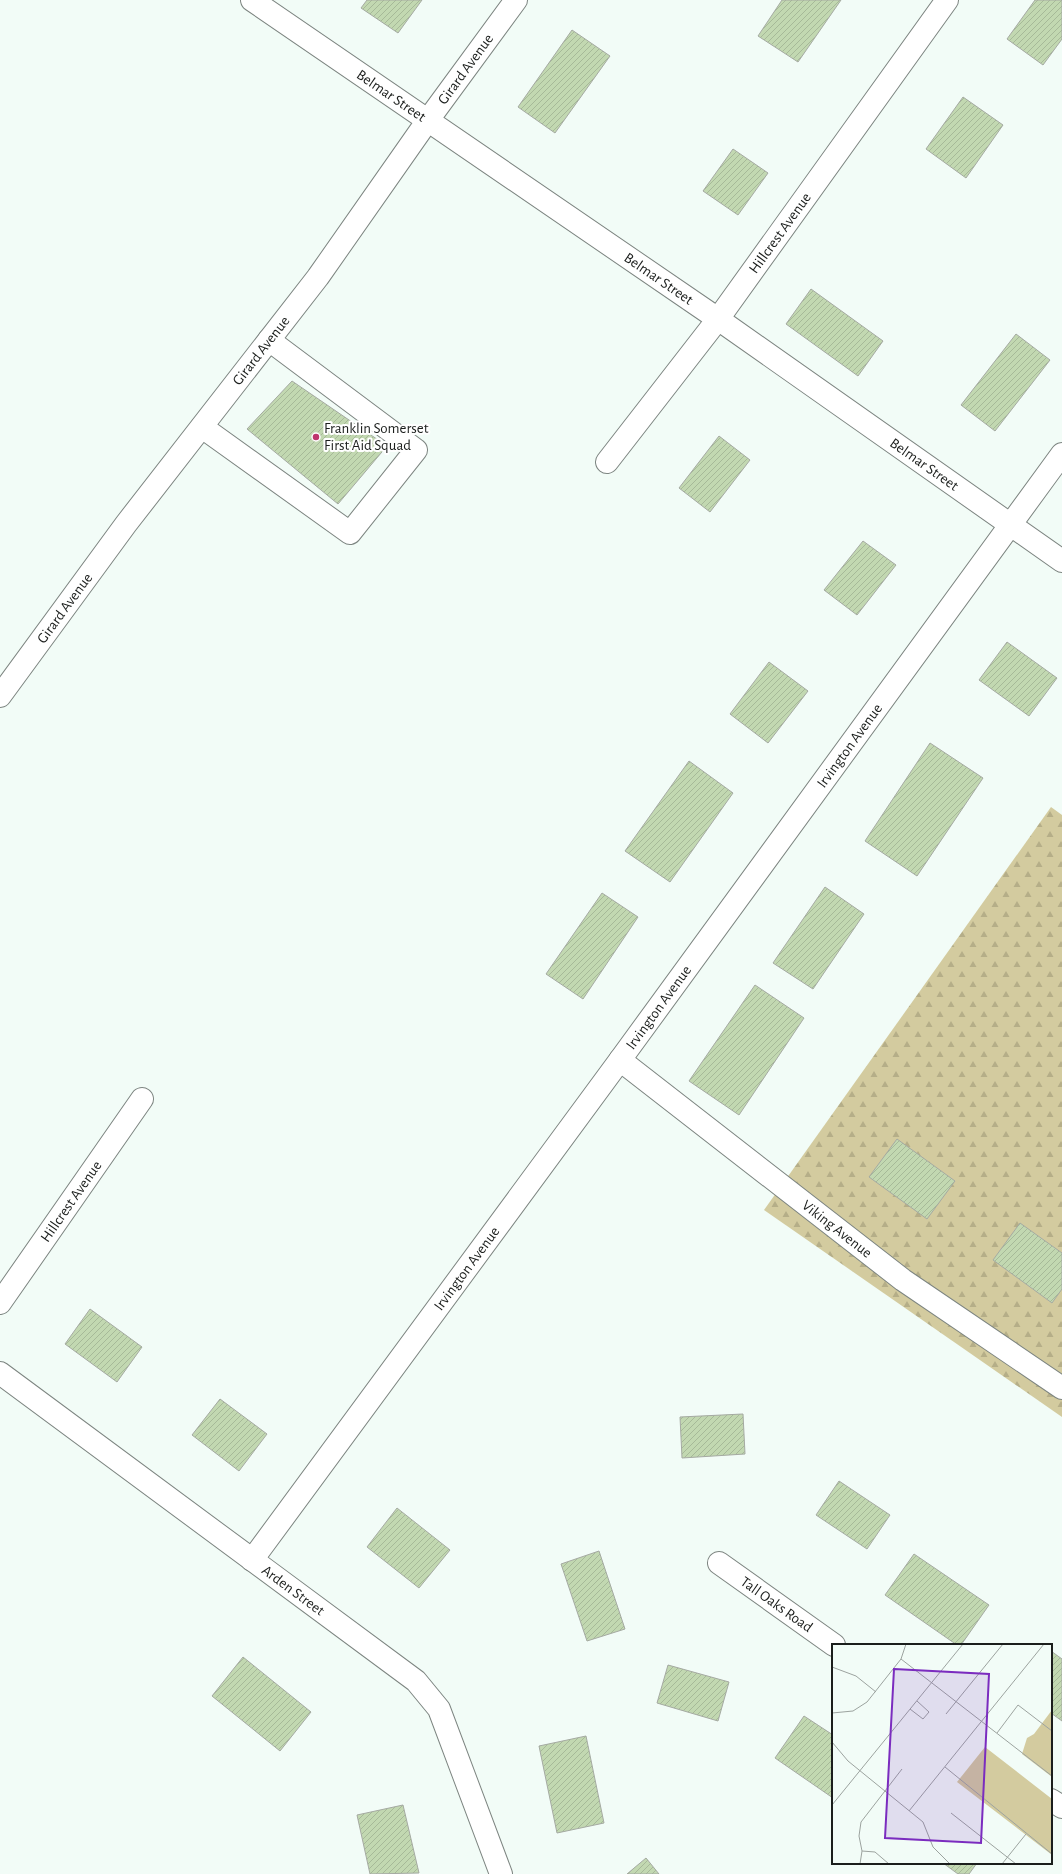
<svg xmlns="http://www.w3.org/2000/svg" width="1062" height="1874" font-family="'Alegreya Sans',sans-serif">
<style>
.forest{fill:url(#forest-firs)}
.building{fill:url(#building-hatch);stroke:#a5aaa2}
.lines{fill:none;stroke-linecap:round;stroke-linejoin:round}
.minor-casing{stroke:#7d8581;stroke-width:24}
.minor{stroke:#fff;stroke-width:22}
.poi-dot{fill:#bf356d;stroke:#fff;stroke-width:1.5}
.labels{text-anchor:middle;stroke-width:4;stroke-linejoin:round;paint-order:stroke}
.street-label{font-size:15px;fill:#1b1e1c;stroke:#fff}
.poi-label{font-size:15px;fill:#1b1e1c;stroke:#fff;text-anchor:start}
.inset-road{fill:none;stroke:#9ca39f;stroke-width:1}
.view{fill:#7b2cbf;fill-opacity:0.15;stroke:#7b2cbf;stroke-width:2}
.inset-edge{fill:none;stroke:#1b1e1c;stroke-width:2}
</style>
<defs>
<pattern id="forest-firs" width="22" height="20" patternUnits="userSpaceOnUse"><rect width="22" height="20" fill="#d3cb9f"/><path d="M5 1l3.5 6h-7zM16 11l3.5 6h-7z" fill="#b5ae88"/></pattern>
<pattern id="building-hatch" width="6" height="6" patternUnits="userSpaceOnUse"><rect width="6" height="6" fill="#c2d8b1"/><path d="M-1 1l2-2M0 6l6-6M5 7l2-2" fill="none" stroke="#a6b998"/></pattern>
</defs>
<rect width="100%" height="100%" fill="#f2fcf7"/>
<!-- forest -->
<polygon class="forest" points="1051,807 1062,815 1062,1417 764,1210"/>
<!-- building -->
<g class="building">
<polygon points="367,0 422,0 398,33 361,8"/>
<polygon points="782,0 841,0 798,62 758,36"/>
<polygon points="1035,0 1062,0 1062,39 1043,65 1007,39"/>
<polygon points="572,30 610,56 555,133 518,107"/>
<polygon points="963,97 1003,125 966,178 926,149"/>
<polygon points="733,149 768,173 738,215 703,191"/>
<polygon points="811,289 883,341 858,376 786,324"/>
<polygon points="1016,334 1050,360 995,431 961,405"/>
<polygon points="292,381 387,446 338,504 247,429"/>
<polygon points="719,436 750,460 710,512 679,488"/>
<polygon points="863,541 896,565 857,615 824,590"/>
<polygon points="1007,642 1057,678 1029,716 979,680"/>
<polygon points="769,662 808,691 768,743 730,714"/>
<polygon points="930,743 983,778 917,876 865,841"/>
<polygon points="689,761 733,793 670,882 625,851"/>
<polygon points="825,887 864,914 813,989 773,963"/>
<polygon points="602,893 638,917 583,999 546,974"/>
<polygon points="755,985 804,1018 739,1115 689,1081"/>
<polygon points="897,1139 955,1181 927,1219 869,1177"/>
<polygon points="1020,1223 1062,1253 1062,1289 1052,1303 993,1260"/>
<polygon points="90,1309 142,1347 117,1382 65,1344"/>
<polygon points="220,1399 267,1434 239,1471 192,1435"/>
<polygon points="743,1414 745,1454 682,1458 680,1417"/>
<polygon points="839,1481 890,1515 867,1549 816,1515"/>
<polygon points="397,1508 450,1550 419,1588 367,1547"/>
<polygon points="599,1551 625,1629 587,1641 561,1564"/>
<polygon points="914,1554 989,1605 961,1645 957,1645 885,1595"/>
<polygon points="1051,1651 1062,1659 1062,1721 1051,1713"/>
<polygon points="243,1657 311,1712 280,1751 212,1696"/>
<polygon points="668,1665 729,1682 718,1721 657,1703"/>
<polygon points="804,1716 833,1735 833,1798 775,1758"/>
<polygon points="586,1736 604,1823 557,1833 539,1746"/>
<polygon points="403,1805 419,1873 370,1874 357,1815"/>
<polygon points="646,1858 659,1874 627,1874"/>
<polygon points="943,1863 977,1863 969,1874 958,1874"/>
</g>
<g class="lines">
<defs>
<g id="minor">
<path id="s1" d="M252,0L718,319L1062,561"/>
<polyline points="202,427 350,533 416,450 269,340"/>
<path id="s2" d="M607,462L718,319L947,0"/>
<path id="s3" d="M0,696L126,524L318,277L428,120L516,0"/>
<path id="s4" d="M620,1060L903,1280L1062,1388"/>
<path id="s5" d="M0,1303L142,1099"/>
<path id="s6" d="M0,1373L416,1681L439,1709L501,1874"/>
<path id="s7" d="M252,1560L620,1060L1062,454"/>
<path id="s8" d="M719,1563L834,1645"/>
<polyline points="1051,1800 1062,1807"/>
</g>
</defs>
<!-- minor casing -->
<use href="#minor" class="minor-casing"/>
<!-- minor -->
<use href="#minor" class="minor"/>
</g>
<!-- markers -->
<circle class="poi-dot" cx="316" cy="437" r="4"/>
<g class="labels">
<!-- street labels -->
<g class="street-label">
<text dy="5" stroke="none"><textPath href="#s3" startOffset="781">Girard Avenue</textPath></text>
<text dy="5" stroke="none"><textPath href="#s1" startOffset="169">Belmar Street</textPath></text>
<text dy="5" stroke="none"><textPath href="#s2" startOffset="287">Hillcrest Avenue</textPath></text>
<text dy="5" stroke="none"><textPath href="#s1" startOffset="493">Belmar Street</textPath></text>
<text dy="5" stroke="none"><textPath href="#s3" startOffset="433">Girard Avenue</textPath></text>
<text dy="5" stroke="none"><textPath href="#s1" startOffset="817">Belmar Street</textPath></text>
<text dy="5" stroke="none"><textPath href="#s3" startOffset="109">Girard Avenue</textPath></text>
<text dy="5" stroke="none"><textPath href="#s7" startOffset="1010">Irvington Avenue</textPath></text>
<text dy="5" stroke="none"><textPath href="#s7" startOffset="686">Irvington Avenue</textPath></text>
<text dy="5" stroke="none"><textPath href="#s5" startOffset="124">Hillcrest Avenue</textPath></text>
<text dy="5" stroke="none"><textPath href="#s4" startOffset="275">Viking Avenue</textPath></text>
<text dy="5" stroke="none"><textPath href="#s7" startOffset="362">Irvington Avenue</textPath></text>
<text dy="5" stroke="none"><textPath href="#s6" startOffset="365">Arden Street</textPath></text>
<text dy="5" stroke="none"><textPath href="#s8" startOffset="71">Tall Oaks Road</textPath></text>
</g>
<!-- poi labels -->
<g class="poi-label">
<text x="324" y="433">Franklin Somerset<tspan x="324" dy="17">First Aid Squad</tspan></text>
</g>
</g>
<!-- overview -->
<g transform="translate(832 1644)">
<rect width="220" height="220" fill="#f2fcf7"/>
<path d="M220,66V133L190,110L195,94L202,90ZM153,103L220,155V211L125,138Z" fill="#d3cb9f"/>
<path class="inset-road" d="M69,15L220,132M0,23L24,32L44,48M78,65L91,75L97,68L85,57M0,69L21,67L35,58L69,15L74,0M114,70L171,0M165,89L186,61L220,87M0,98L16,117L91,178L101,203L118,220M113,123L220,210M0,161L131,0M77,167L212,0M119,169L184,220M30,207L43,208L57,220M28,220L30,207L27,192L29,178L70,125M170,220L194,190"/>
<path class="view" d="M62,25L157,30L149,199L53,194Z"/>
<rect width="220" height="220" class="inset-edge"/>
</g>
</svg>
